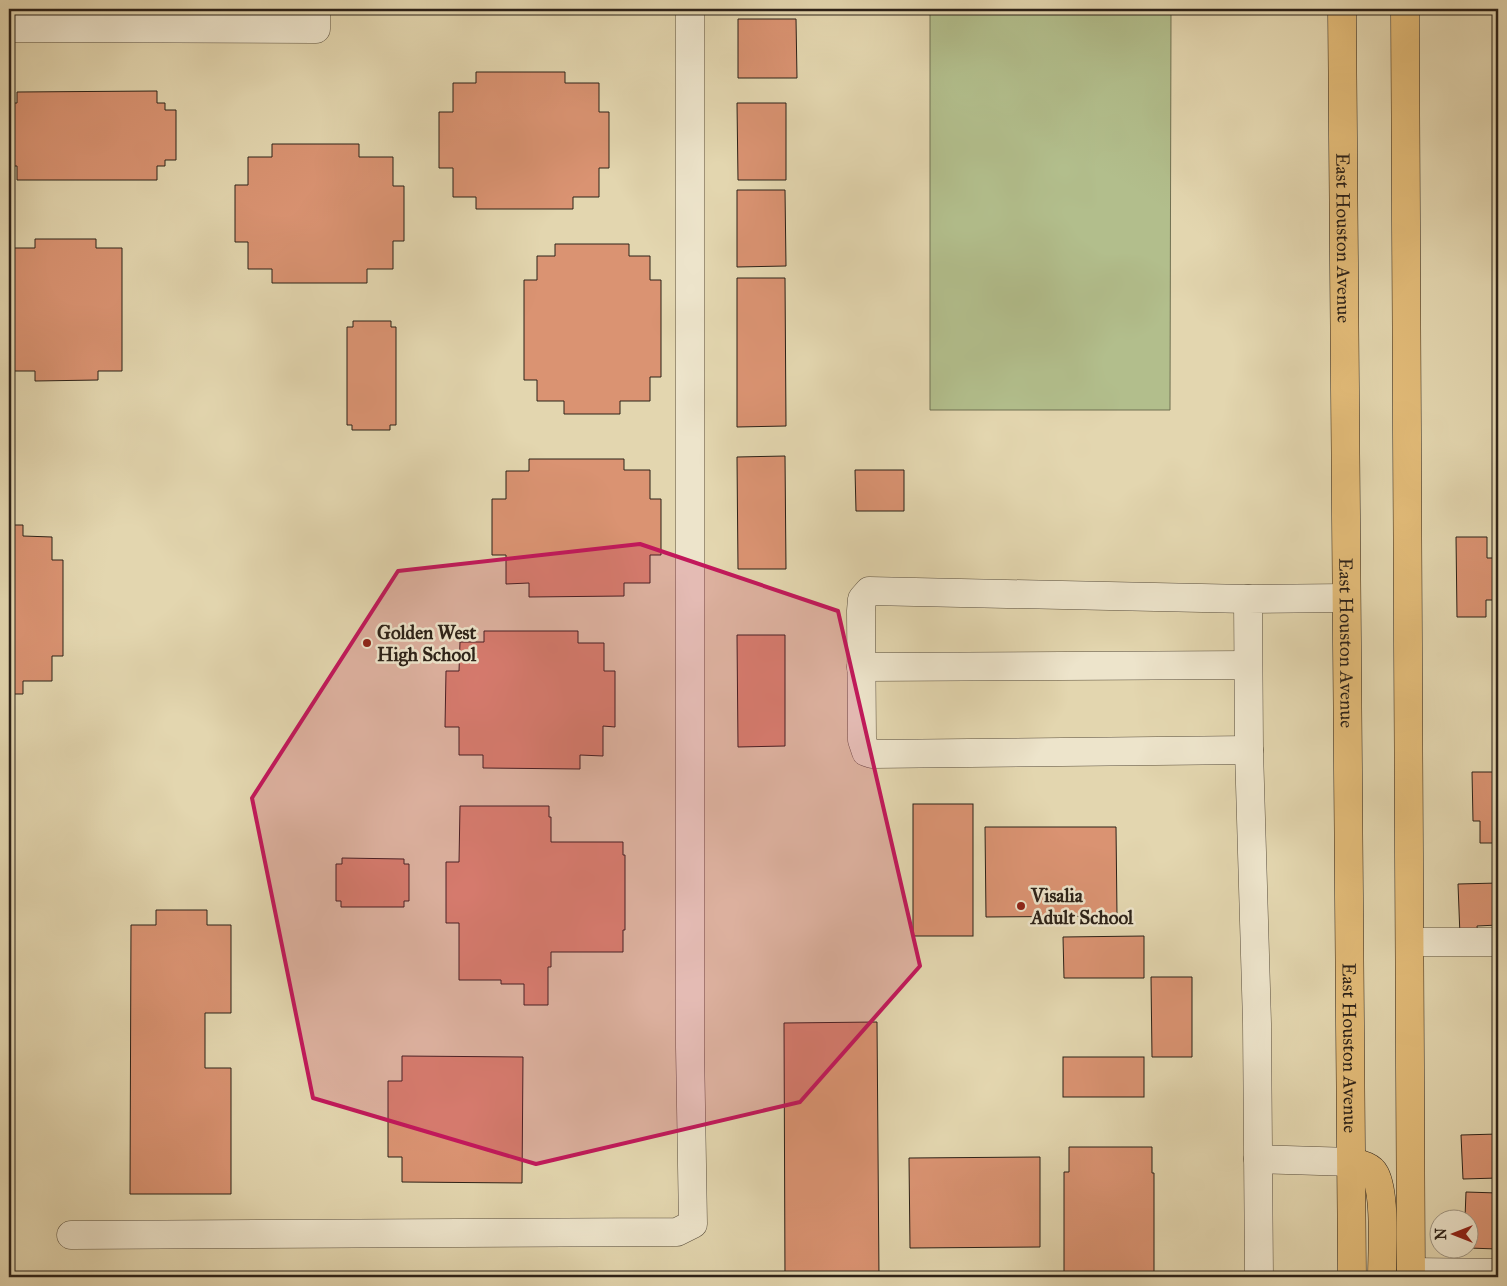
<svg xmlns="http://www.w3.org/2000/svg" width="1507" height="1286" font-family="'IM FELL Great Primer',serif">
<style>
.green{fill:#b2be8c;stroke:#707052}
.building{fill:#da9372;stroke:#2d2218}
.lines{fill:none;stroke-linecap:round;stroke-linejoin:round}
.minor-casing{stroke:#5a4f3e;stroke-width:29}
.major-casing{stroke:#2d2218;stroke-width:29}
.minor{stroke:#ede4cb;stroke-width:28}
.major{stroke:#e2bb78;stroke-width:28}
.marked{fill:#c2185b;fill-opacity:0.2;stroke:#c2185b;stroke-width:4;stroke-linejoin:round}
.poi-dot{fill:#8f2418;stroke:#ede4cb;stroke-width:2}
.labels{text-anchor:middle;stroke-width:5;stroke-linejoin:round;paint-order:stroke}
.street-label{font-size:19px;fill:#2d2218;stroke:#ede4cb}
.poi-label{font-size:19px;font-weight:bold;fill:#2d2218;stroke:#ede4cb;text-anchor:start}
</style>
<rect width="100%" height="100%" fill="#e3d6af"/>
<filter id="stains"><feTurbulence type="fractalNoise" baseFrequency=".004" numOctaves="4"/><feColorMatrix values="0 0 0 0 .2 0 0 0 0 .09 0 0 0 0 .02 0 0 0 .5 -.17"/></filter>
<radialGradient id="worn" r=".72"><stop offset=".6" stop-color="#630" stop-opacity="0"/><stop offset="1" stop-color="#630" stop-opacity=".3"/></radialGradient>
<!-- green -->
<polygon class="green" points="930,9 1171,9 1170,410 930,410"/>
<!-- building -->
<g class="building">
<polygon points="738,19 796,19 797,78 738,78"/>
<polygon points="476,72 565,72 565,83 599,83 599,112 609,112 609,168 599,168 599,197 573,197 573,209 476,209 476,197 453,197 453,168 439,168 439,112 453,112 453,83 476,83"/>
<polygon points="157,91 157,103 165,103 165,110 176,110 176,160 165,160 165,166 157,166 157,180 17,180 17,166 9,166 9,103 17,103 17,92"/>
<polygon points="737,103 786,103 786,180 738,180"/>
<polygon points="272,144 359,144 359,157 393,157 393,186 404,186 404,241 393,241 393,269 367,269 367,283 272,283 272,269 248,269 248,242 235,242 235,185 248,185 248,157 272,157"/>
<polygon points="737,190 785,190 786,266 737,267"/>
<polygon points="35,239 96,239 96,248 122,248 122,371 98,371 98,380 35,381 35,371 10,371 10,248 35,248"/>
<polygon points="555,244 629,244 629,256 650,256 650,280 661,280 661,377 650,377 650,401 620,401 620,414 564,414 564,401 537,401 537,380 524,380 524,280 537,280 537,256 555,256"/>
<polygon points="737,278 785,278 786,426 737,427"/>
<polygon points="353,321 391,321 391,327 396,327 396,425 390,425 390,430 352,430 352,425 347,425 347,327 353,327"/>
<polygon points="785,456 786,569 738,569 737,457"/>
<polygon points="529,459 624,459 624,470 650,470 650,499 661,499 661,555 650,555 650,583 624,583 624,596 529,597 529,583 506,584 506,555 492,555 492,499 506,499 506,471 529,471"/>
<polygon points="855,470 904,470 904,511 856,511"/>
<polygon points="9,525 23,525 23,536 52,537 52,560 63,560 63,656 52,656 52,681 23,681 23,694 9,694"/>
<polygon points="1456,537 1487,537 1487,558 1498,558 1498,600 1486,600 1486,617 1457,617"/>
<polygon points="484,631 578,631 578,643 604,643 604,671 615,671 615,727 603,726 603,756 580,755 580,769 483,768 483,755 459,755 459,727 445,727 446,671 459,671 460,642 484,642"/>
<polygon points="737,635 785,635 785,746 738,747"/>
<polygon points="9,769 10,807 9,807"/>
<polygon points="1472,772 1498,772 1498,843 1480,843 1480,821 1473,821"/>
<rect x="913" y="804" width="60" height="132"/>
<polygon points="460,806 549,806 549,817 551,817 551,842 623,842 623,855 625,855 625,930 623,930 623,952 551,952 551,967 548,967 548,1005 524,1005 524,984 501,984 501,980 459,980 459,923 446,923 446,862 459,862"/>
<polygon points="985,827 1116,827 1117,916 986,917"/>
<polygon points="342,858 404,859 404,864 409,864 409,901 404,901 404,907 341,907 341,901 336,901 336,864 342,864"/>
<polygon points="1498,883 1498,925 1477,926 1478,936 1460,936 1458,884"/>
<polygon points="156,910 207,910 207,925 231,925 231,1013 205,1013 205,1068 231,1068 231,1194 130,1194 131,925 156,925"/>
<polygon points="1144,936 1144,978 1064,978 1063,937"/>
<polygon points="1151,977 1192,977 1192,1057 1152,1057"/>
<polygon points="877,1022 879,1277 785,1277 784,1023"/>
<polygon points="402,1056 523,1057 522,1183 402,1182 402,1157 388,1157 388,1081 402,1081"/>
<rect x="1063" y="1057" width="81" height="40"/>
<polygon points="1498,1134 1498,1178 1463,1179 1461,1135"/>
<polygon points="1069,1147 1152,1147 1152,1173 1154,1173 1154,1277 1064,1277 1064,1172 1069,1172"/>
<polygon points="1040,1157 1040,1247 910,1248 909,1158"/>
<polygon points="1466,1192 1498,1193 1498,1249 1468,1248 1470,1248 1470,1218 1465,1218"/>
</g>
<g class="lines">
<defs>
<g id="minor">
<polyline points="9,28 316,29 316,9"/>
<polyline points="1248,599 869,591 862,599 861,611 862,740 866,752 872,754 1249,750"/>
<polyline points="861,667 1248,665"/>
<polyline points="1410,942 1498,942"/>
<polyline points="1258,1159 1352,1162"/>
<polyline points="71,1235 677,1232 693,1224 690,1047 690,9"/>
<polyline points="1411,1272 1498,1273"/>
<polyline points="1259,1277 1257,1023 1249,750 1248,599 1346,598"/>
</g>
<g id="major">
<path id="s1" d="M1342,9L1352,1277"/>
<polyline points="1405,9 1411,1277"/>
<path d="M1352,1162C1360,1164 1371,1166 1375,1174C1386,1195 1382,1252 1382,1277"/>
</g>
</defs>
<!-- minor casing -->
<use href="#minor" class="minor-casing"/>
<!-- major casing -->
<use href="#major" class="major-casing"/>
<!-- minor -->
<use href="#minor" class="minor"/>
<!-- major -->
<use href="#major" class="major"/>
</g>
<!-- marked area -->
<path class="marked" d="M640,544L838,611L920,966L800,1102L536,1164L313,1098L252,798L398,571Z"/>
<!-- markers -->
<g class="poi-dot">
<circle cx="367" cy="643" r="5"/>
<circle cx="1021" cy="906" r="5"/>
</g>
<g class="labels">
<!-- street labels -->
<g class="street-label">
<text dy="7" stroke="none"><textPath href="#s1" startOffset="229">East Houston Avenue</textPath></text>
<text dy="7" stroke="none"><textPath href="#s1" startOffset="634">East Houston Avenue</textPath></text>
<text dy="7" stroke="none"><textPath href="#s1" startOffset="1039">East Houston Avenue</textPath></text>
</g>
<!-- poi labels -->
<g class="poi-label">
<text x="377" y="639">Golden West<tspan x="377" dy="22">High School</tspan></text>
<text x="1031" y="902">Visalia<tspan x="1031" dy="22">Adult School</tspan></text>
</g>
</g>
<!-- margin -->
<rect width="1507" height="1286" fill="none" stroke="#e3d6af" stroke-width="30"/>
<rect x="10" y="10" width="1487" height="1266" fill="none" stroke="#2d2218" stroke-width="2.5"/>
<rect x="15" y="15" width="1477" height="1256" fill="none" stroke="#2d2218"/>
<!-- north arrow -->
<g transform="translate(1454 1234) rotate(270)"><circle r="24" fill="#ede4cb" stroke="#a09683"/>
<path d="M0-4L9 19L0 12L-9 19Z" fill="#8f2418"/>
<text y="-8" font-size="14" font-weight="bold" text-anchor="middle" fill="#2d2218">N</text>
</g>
<rect width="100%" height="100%" filter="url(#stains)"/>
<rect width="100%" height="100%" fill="url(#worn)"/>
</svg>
